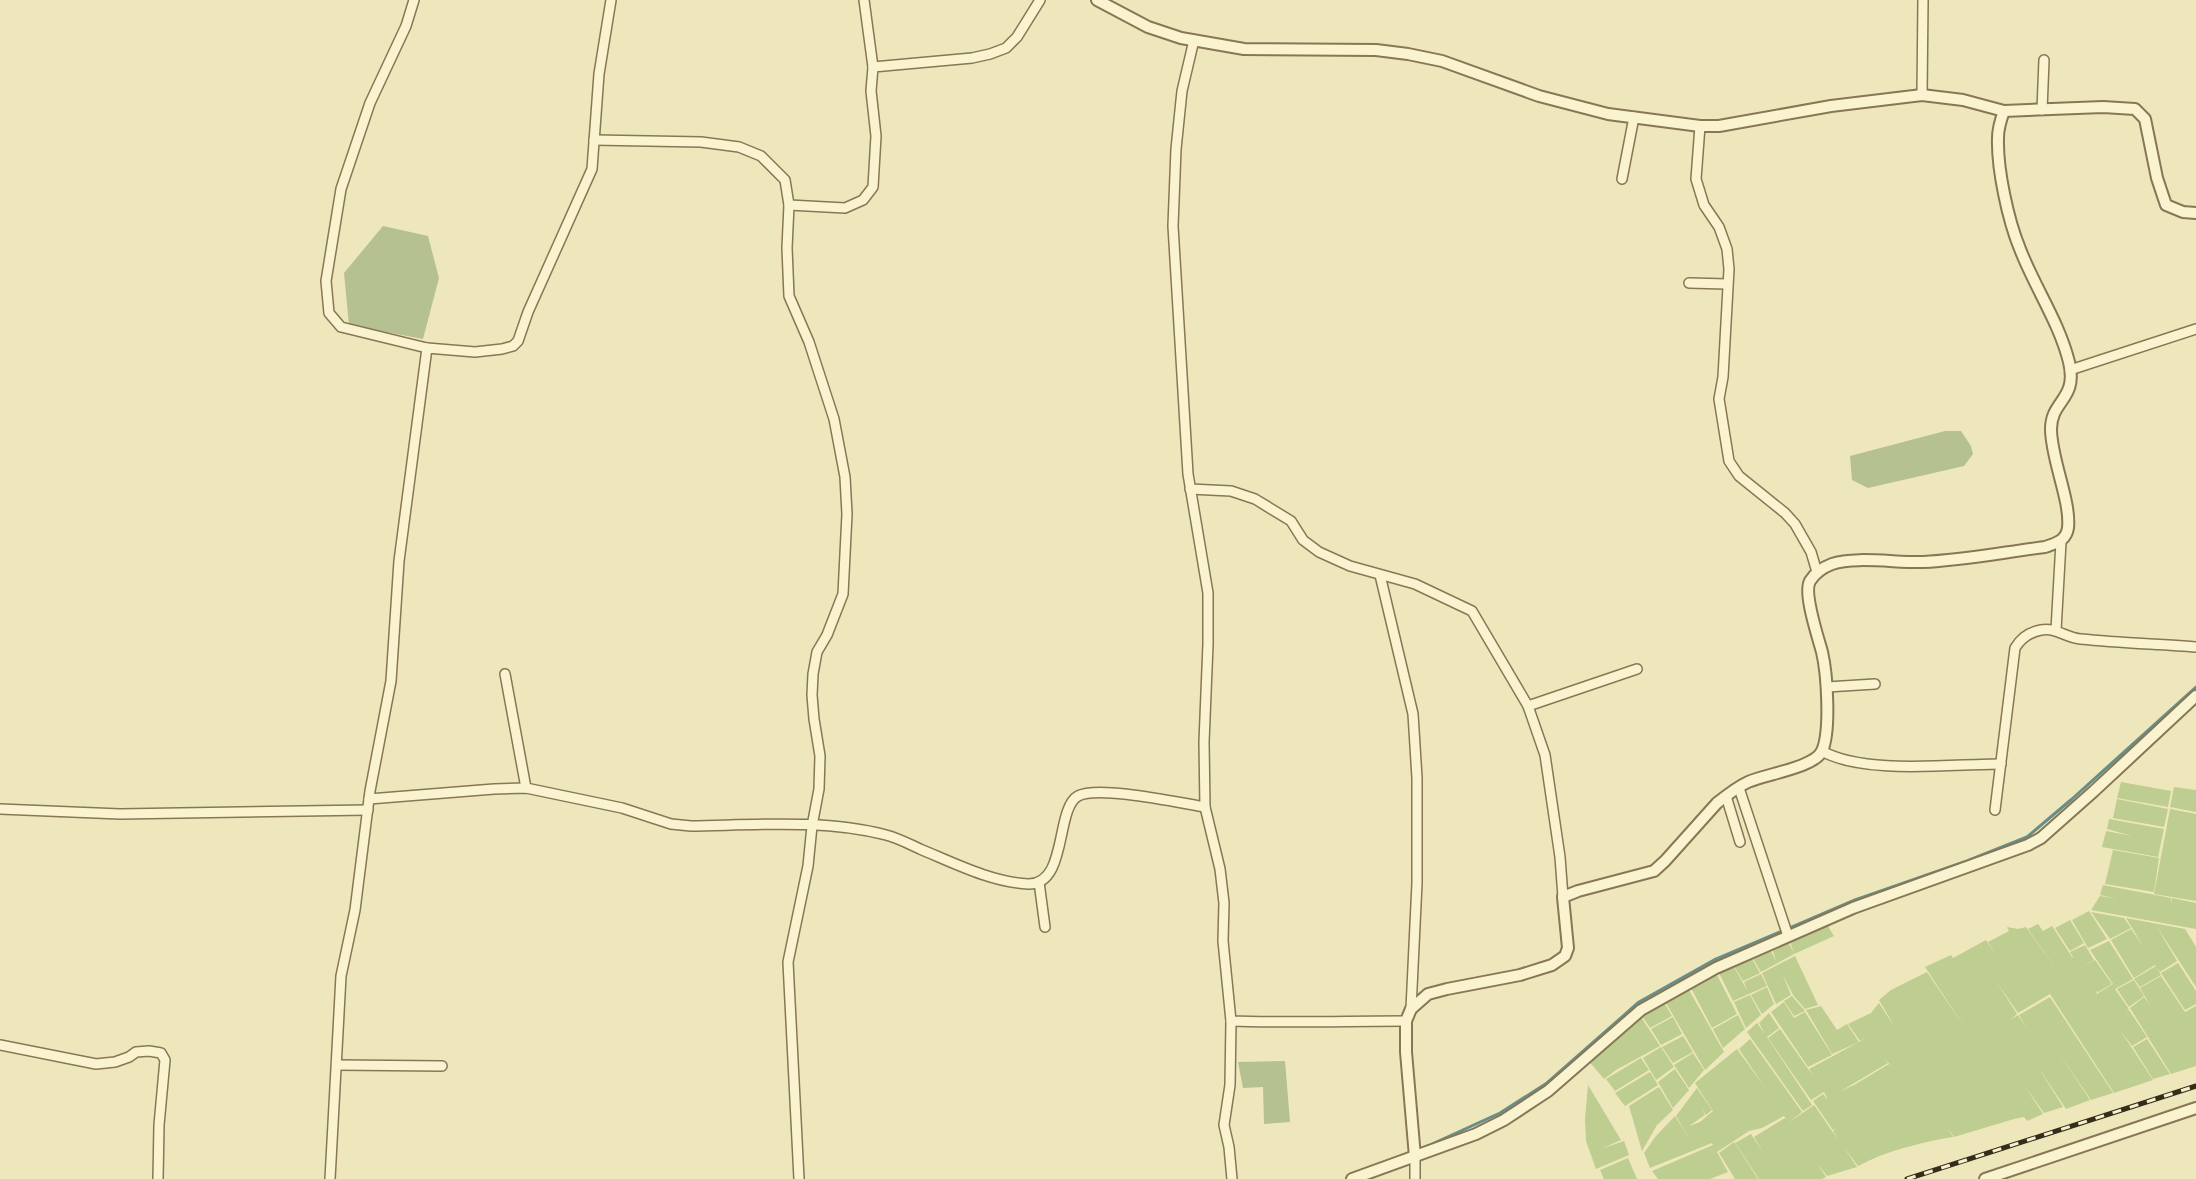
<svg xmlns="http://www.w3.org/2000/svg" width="2196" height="1179" font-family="'Times New Roman',serif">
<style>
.green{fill:#becd90;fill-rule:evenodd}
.cemetery{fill:#b5c190}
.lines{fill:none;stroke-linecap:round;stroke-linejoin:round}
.stream{stroke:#688e8a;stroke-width:3}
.minor-casing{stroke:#877755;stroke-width:12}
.tertiary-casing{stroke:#877755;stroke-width:14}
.minor{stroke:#faf3d0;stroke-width:9}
.tertiary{stroke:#faf3d0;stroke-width:10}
.rail-casing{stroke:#362c1b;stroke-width:5}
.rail{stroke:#f7f0cc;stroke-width:3;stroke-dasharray:9;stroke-linecap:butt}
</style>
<rect width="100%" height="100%" fill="#efe7bc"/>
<!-- green -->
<g class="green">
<polygon points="2121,782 2171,791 2168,807 2117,798"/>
<polygon points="2174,787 2196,790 2196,812 2170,807"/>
<polygon points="2117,799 2168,809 2164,827 2113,818"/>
<polygon points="2170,809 2196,814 2196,901 2154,894"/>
<polygon points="2109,819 2164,829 2158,857 2102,847 2106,831 2132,836 2107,829"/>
<polygon points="2113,850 2159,858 2154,892 2105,884"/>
<polygon points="2103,885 2171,898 2171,903 2172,898 2196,903 2196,929 2091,910 2100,896 2117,899 2100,895"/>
<polygon points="2089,911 2107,939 2088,948 2072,920"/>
<polygon points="2091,912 2124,918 2131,928 2110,939"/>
<polygon points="2126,918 2185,929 2196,947 2196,987 2155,924 2177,961 2160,972 2155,965 2134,978 2111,940 2131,929 2143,946"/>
<polygon points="2070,920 2084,943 2070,951 2055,928"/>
<polygon points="1826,923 1834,936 1794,954 1761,972 1752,957 1770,949 1776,961 1772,948 1788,942 1794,953 1789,939"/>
<path d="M2038,924L2043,931L2052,926L2072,957L2071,959L2073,957L2070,952L2085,945L2094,960L2080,968L2095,960L2112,984L2098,992L2096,991L2097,993L2095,995L2113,984L2090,950L2109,941L2133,979L2115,989L2129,1009L2126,1011L2129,1010L2147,1037L2132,1046L2120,1030L2153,1080L2114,1093L2050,994L2018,1013L1996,981L2017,1014L2010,1020L2018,1015L2027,1029L2019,1015L2050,997L2113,1093L2091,1100L2058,1052L2090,1100L2066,1109L2036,1064L2063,1107L2044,1113L2024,1085L2043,1114L2027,1121L2024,1117L2014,1119L1954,1137L1947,1127L1953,1137C1922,1142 1886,1151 1858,1166L1843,1146L1857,1167L1827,1176L1817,1163L1826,1177L1822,1179H1759L1735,1143L1751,1134L1764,1154L1754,1137L1785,1118L1787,1120L1784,1116L1762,1128L1749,1131L1717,1152L1728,1172L1710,1179H1658L1652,1171L1713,1145L1712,1143L1650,1168L1644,1153L1656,1136L1675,1116L1691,1142L1676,1116L1697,1088L1712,1110L1706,1115L1702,1109L1705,1115L1689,1126L1700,1122L1713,1111L1695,1083L1737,1049L1766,1089L1739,1049L1750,1039L1802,1112L1788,1123L1814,1105L1839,1141L1833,1131L1837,1128L1833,1130L1813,1101L1823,1094L1828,1100L1824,1092L1811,1100L1768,1038L1780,1029L1813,1076L1809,1069L1870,1036L1860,1041L1848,1024L1871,1013L1879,1003L1896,1029L1879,1000L1891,990L1927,972L1967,1031L1925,967L1951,955L1953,958L1986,940L1996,955L1988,942L2009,931L2007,927L2018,929L2026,927L2063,979L2028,929ZM1884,1057L1891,1066L1889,1064L1854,1085L1841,1091L1888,1063Z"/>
<polygon points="1795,956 1818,1005 1805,1009 1793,995 1782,973 1791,995 1776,1004 1762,973"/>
<polygon points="1751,957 1760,973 1743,981 1734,966"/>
<polygon points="2178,963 2196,991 2196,1004 2185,1010 2161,973"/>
<polygon points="2156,966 2161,975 2140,987 2134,979"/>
<polygon points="1734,967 1747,990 1744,982 1761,974 1767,986 1733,1001 1719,973"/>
<polygon points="1717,975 1737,1014 1712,1028 1691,988"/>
<polygon points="2161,976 2185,1012 2196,1006 2196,1066 2171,1074 2130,1008 2144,997 2150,1005 2140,988"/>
<polygon points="2134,980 2144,996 2129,1007 2117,989"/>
<polygon points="1767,987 1774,1004 1762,1014 1751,995"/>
<polygon points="1689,990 1724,1052 1705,1070 1666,1003"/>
<polygon points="1750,995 1761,1015 1746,1028 1734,1002"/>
<polygon points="1792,996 1805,1011 1794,1016 1784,1001"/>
<polygon points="1784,1002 1794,1018 1805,1012 1832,1055 1808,1067 1771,1012"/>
<polygon points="1665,1004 1672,1016 1650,1028 1642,1016"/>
<polygon points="1821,1006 1837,1030 1847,1024 1859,1042 1832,1054 1806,1010"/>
<polygon points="1769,1013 1779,1028 1767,1037 1812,1105 1803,1111 1747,1032 1757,1023 1765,1034 1759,1023"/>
<polygon points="1738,1015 1745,1029 1723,1048 1713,1029"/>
<polygon points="1641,1017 1660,1046 1616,1070 1604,1079 1588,1060"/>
<polygon points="1673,1017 1682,1034 1661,1045 1651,1029"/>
<polygon points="1683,1036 1693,1052 1673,1063 1662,1047"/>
<polygon points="2147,1039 2170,1074 2153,1079 2133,1047"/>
<polygon points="1661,1047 1674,1067 1656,1080 1643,1058"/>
<polygon points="1693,1053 1704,1070 1689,1088 1674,1065"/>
<polygon points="1641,1058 1649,1070 1615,1091 1606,1079"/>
<polygon points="1675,1069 1689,1090 1673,1108 1658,1082"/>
<polygon points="1650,1072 1658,1085 1625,1106 1615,1093"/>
<polygon points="1588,1085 1621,1140 1601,1149 1624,1141 1629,1155 1596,1169 1586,1141 1585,1119"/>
<polygon points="1659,1087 1673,1110 1657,1125 1642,1151 1629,1106"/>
<polygon points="1734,1142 1758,1179 1735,1179 1719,1153"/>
<polygon points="1628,1158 1637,1179 1604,1179 1600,1170"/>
</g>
<!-- cemetery -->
<g class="cemetery">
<polygon points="383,226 428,236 439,278 423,339 349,325 344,273"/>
<polygon points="1945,431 1961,431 1971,446 1973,454 1964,466 1868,488 1852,480 1850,456"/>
<polygon points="1285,1061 1290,1122 1264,1124 1263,1087 1243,1088 1238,1062"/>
</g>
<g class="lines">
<!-- stream -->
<polyline class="stream" points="1419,1150 1500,1113 1547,1083 1639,1002 1714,960 1855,900 1967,861 2027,837 2072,799 2196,687"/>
<defs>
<g id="minor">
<polyline points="414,0 406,26 370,103 341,189 326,281 329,313 341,327 427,348"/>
<polyline points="864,0 873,67"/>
<path d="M1194,40L1182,91L1176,149L1173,226L1188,474L1208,593V644L1204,742L1205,807L1220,869L1224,903L1223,941L1231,1021C1289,1023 1347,1021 1406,1021"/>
<polyline points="1922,95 1923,0"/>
<polyline points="2042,110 2044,60"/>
<polyline points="1700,126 1696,179 1704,205 1719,227 1727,249 1729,269 1723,377 1719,399 1729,461 1739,476 1785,513 1795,524 1811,552 1817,572"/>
<polyline points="594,140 701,142 739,147 761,156 785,180 789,205 787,248 789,296 809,342 834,419 845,477 847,514 843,594 827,635 817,652 813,674 812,695 814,719 820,756 819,789 812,826 808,866 788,962 799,1179"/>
<polyline points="1622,179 1634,117"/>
<polyline points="789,205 845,208 863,200 873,187 876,136 871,91 873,67 972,58 990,54 1006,48 1017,37 1040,0"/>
<polyline points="1689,283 1727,284"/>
<polyline points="2070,370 2196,329"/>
<polyline points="1190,489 1231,491 1255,499 1291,521 1303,540 1319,552 1350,566 1415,584 1472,611 1528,706 1545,755 1560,857 1563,897"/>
<polyline points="1380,575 1413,714 1417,778 1417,883 1411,1009"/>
<polyline points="2056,630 2061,542"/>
<polyline points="505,674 526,788"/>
<polyline points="1827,687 1875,684"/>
<polyline points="1528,706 1637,669"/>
<path d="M1822,751C1864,775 1952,764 2001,764"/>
<polyline points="1739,788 1788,936"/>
<polyline points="1726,796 1740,842"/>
<path d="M369,799L494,789L526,788L622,808L671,824L691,826C754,825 825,819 886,835C898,838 909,844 920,849C954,863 991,882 1028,884C1068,885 1055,809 1078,796C1098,785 1180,803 1205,807"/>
<polyline points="0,809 120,814 368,810"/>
<path d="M1995,810L2015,648C2021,638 2030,632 2041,630C2056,627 2066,638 2081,639C2119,643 2158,644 2196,647"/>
<polyline points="1039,882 1045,927"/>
<polyline points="1231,1021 1230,1085 1224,1125 1229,1147 1232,1179"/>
<polyline points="0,1045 96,1064 115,1062 129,1057 136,1052 149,1051 161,1053 165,1060 159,1125 158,1179"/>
<polyline points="337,1065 442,1066"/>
<polyline points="330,1179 341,976 355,910 370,791 391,681 399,561 427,348 475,352 502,349 513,346 518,341 528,312 592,169 599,74 611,0"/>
<polyline points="1415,1179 1415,1157"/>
</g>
<g id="tertiary">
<polyline points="1097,0 1148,27 1181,38 1244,49 1376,50 1408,54 1442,61 1539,96 1608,114 1700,126 1719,126 1831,106 1922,95 1963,100 2004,111 2103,107 2135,109 2145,119 2157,178 2166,205 2183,212 2196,213"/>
<path d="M1415,1157L1406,1052V1021L1411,1009L1428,994L1447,989L1520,975L1552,965L1565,956L1568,948L1563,897L1578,891L1654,871L1665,861L1717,803C1727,795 1737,787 1748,782C1765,774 1814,768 1822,751C1831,731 1827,673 1822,652C1818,637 1803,593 1810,581C1815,573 1824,567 1832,564C1854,556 1898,563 1923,562C1964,560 2005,552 2045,547C2056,543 2066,541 2068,528C2071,501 2051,459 2051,429C2051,400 2078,400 2069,362C2059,322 2035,288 2020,249C2008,220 1997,169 1998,138C1998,129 2001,119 2004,111"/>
<polyline points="1352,1179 1476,1134 1504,1120 1548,1091 1641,1010 1716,968 1853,908 2028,845 2041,838 2094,791 2196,696"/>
<polyline points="1985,1179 2196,1108"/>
</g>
</defs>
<!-- minor casing -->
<use href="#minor" class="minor-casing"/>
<!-- tertiary casing -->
<use href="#tertiary" class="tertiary-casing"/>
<!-- minor -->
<use href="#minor" class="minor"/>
<!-- tertiary -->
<use href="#tertiary" class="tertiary"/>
<defs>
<polyline id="rail" points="1907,1179 2196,1086"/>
</defs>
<!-- rail casing -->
<use href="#rail" class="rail-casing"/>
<!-- rail -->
<use href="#rail" class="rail"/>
</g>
</svg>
